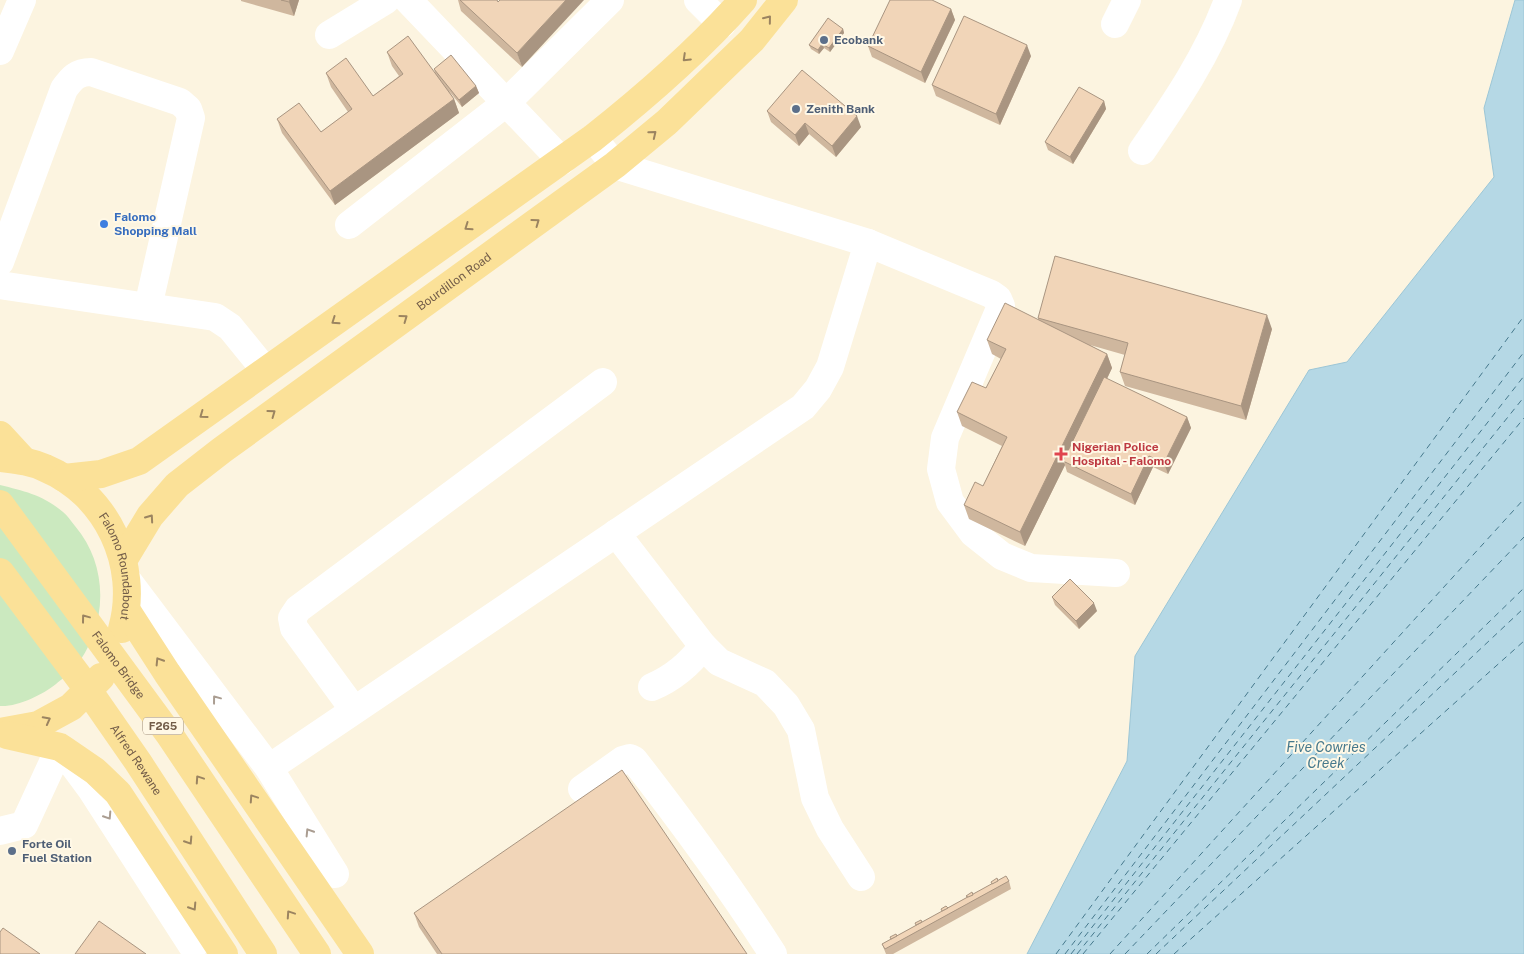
<svg xmlns="http://www.w3.org/2000/svg" width="1524" height="954" font-family="'Public Sans',sans-serif">
<style>
.green{fill:#cbe9bf}
.water{fill:#b5d8e5;stroke:#9cc6d6}
.lines{fill:none;stroke-linecap:round;stroke-linejoin:round}
.ferry{stroke:#45788c;stroke-width:1;stroke-dasharray:6 5;stroke-linecap:butt}
.minor{stroke:#fff;stroke-width:28}
.major{stroke:#fbe198;stroke-width:28}
.wall{fill:#cfb79e}
.shaded-wall{fill:#a99581}
.building{fill:#f1d5b8;stroke:#a99581}
.oneway{stroke:#9b8460}
.oneway2{stroke:#aa9d91}
.service-dot{fill:#5c6f8a;stroke:#fff8e6;stroke-width:2}
.shop-dot{fill:#3f7fe0;stroke:#fff8e6;stroke-width:2}
.health-dot{fill:#e0444e;stroke:#fff8e6;stroke-width:2}
.labels{text-anchor:middle;stroke-width:4;stroke-linejoin:round;paint-order:stroke}
.shield{fill:#fff8e6;stroke:#9c8b77;stroke-width:1}
.shield-label{font-size:11px;font-weight:bold;fill:#725c48}
.service-label{font-size:12px;font-weight:bold;fill:#4e5e75;stroke:#fff8e6;text-anchor:start}
.shop-label{font-size:12px;font-weight:bold;fill:#366cbe;stroke:#fff8e6;text-anchor:start}
.street-label{font-size:12px;fill:#725c48;stroke:#fff8e6}
.health-label{font-size:12px;font-weight:bold;fill:#be3a42;stroke:#fff8e6;text-anchor:start}
.water-label{font-size:14px;font-style:italic;fill:#45788c;stroke:#fff8e6}
</style>
<rect width="100%" height="100%" fill="#fcf4e0"/>
<!-- green -->
<path class="green" d="M0,485C24,491 43,495 63,512C67,515 71,521 75,526C110,567 108,628 73,670C69,675 61,679 56,684C42,695 18,707 0,706Z"/>
<!-- water -->
<polygon class="water" points="1515,0 1524,0 1524,954 1027,954 1127,761 1135,656 1309,370 1347,362 1494,177 1484,108"/>
<g class="lines">
<!-- ferry -->
<g class="ferry">
<polyline points="1056,954 1524,316"/>
<polyline points="1065,954 1524,352"/>
<polyline points="1071,954 1524,376"/>
<polyline points="1077,954 1524,397"/>
<polyline points="1083,954 1524,418"/>
<polyline points="1110,954 1524,499"/>
<polyline points="1125,954 1524,537"/>
<polyline points="1147,954 1524,588"/>
<polyline points="1156,954 1524,608"/>
<polyline points="1174,954 1524,641"/>
</g>
<!-- minor -->
<g class="minor">
<polyline points="408,0 562,161"/>
<polyline points="698,0 722,24"/>
<polyline points="1115,24 1127,0"/>
<polyline points="329,35 386,0"/>
<polyline points="0,51 22,0"/>
<polyline points="593,138 615,165 868,243 991,294 998,299 1001,306 945,438 941,469 950,502 973,533 1002,556 1031,568 1116,573"/>
<path d="M1142,151C1175,103 1208,55 1228,0"/>
<polyline points="349,225 506,103 610,0"/>
<path d="M0,262L64,89C72,78 77,72 91,72L180,102L188,109L191,118L148,307"/>
<polyline points="0,285 215,317 230,327 265,370"/>
<polyline points="616,533 703,646 719,662 765,683 786,705 801,730 815,798 830,829 861,877"/>
<polyline points="128,581 269,768 335,874"/>
<path d="M652,687C673,678 689,665 703,646"/>
<polyline points="354,710 294,628 292,618 298,609 603,382"/>
<polyline points="269,768 803,407 818,389 830,367 868,243"/>
<path d="M582,789L623,760L630,758L634,760C683,823 730,887 773,954"/>
<polyline points="0,831 24,825 60,747 91,789 193,947"/>
</g>
<!-- major -->
<g class="major">
<polyline points="0,435 23,460"/>
<path id="s1" d="M0,458C16,460 30,461 45,468C107,494 140,565 122,629"/>
<path d="M64,478L101,474L139,461L593,138C646,96 698,51 743,0"/>
<path id="s2" d="M0,504L169,734L317,954"/>
<path id="s3" d="M124,559L150,516L177,485L222,450L615,165L667,122L752,40L784,0"/>
<path id="s4" d="M0,572L81,680L138,762L263,954"/>
<polyline points="127,611 167,673 360,954"/>
<polyline points="0,732 38,725 71,707 101,677"/>
<polyline points="7,735 60,747 95,771 118,793 224,954"/>
</g>
</g>
<!-- wall -->
<g class="wall">
<polygon points="241,0 299,0 294,16 241,1"/>
<polygon points="458,0 497,0 498,2 500,0 522,67 461,11"/>
<polygon points="951,9 955,20 925,83 872,57 868,46"/>
<polygon points="843,29 844,33 830,52 824,48 819,54 811,49 809,45"/>
<polygon points="387,52 435,72 434,69 476,86 479,93 462,107 449,91 454,99 459,113 335,205 282,133 277,119 321,132 348,112 331,87 326,73 373,96 399,76 392,66"/>
<polygon points="1031,56 1000,125 936,96 932,85"/>
<polygon points="1104,101 1106,109 1073,164 1048,150 1045,142"/>
<polygon points="767,111 861,127 836,157 809,134 799,146 771,122"/>
<polygon points="1038,318 1272,329 1246,420 1125,386 1120,372 1125,355 1090,345 1107,354 1112,368 1107,379 1187,417 1191,428 1168,474 1153,467 1135,505 1067,472 1065,465 1025,546 969,519 964,505 983,486 1002,446 962,426 957,412 986,388 1001,359 992,354 987,340 1038,320"/>
<polygon points="1052,597 1097,611 1079,629 1055,605"/>
<polygon points="998,881 1009,881 1011,889 893,954 886,954 882,944 967,898 966,896 973,895"/>
<polygon points="414,913 747,954 437,954 419,927"/>
</g>
<!-- shaded-wall -->
<g class="shaded-wall">
<polygon points="290,0 299,0 294,16 289,2"/>
<polygon points="566,0 584,0 522,67 517,53"/>
<polygon points="951,9 955,20 925,83 921,72"/>
<polygon points="843,29 844,33 830,52 829,48"/>
<polygon points="822,44 824,48 819,54 818,50"/>
<polygon points="1027,45 1031,56 1000,125 996,114"/>
<polygon points="476,86 479,93 462,107 459,100"/>
<polygon points="454,99 459,113 335,205 330,191"/>
<polygon points="1104,101 1106,109 1073,164 1070,157"/>
<polygon points="857,116 861,127 836,157 832,146"/>
<polygon points="805,123 809,134 799,146 795,135"/>
<polygon points="1267,315 1272,329 1246,420 1241,406"/>
<polygon points="1107,354 1112,368 1066,463 1063,461 1065,465 1025,546 1020,532"/>
<polygon points="1187,417 1191,428 1168,474 1164,463"/>
<polygon points="1149,456 1153,467 1135,505 1131,494"/>
<polygon points="1094,603 1097,611 1079,629 1076,621"/>
</g>
<!-- building -->
<g class="building">
<polygon points="281,0 290,0 289,2"/>
<polygon points="460,0 497,0 498,2 500,0 566,0 517,53"/>
<polygon points="890,0 932,0 951,9 921,72 868,46"/>
<polygon points="964,16 1027,45 996,114 932,85"/>
<polygon points="828,18 843,29 829,48 822,44 818,50 809,45"/>
<polygon points="408,36 454,99 330,191 277,119 299,103 321,132 352,109 326,73 346,58 373,96 403,74 387,52"/>
<polygon points="451,55 476,86 459,100 434,69"/>
<polygon points="802,70 857,116 832,146 805,123 795,135 767,111"/>
<polygon points="1079,87 1104,101 1070,157 1045,142"/>
<polygon points="1055,256 1267,315 1241,406 1120,372 1128,343 1038,318"/>
<polygon points="1005,303 1107,354 1020,532 964,505 975,482 983,486 1007,437 957,412 972,382 986,388 1006,349 987,340"/>
<polygon points="1104,377 1187,417 1164,463 1149,456 1131,494 1063,461"/>
<polygon points="1070,579 1094,603 1076,621 1052,597"/>
<polygon points="622,770 747,954 442,954 414,913"/>
<polygon points="1006,876 1009,881 885,949 882,944"/>
<polygon points="997,878 998,881 992,884 991,882"/>
<polygon points="972,892 973,895 968,897 966,896"/>
<polygon points="946,906 948,908 942,911 941,909"/>
<polygon points="921,920 922,922 916,925 915,923"/>
<polygon points="99,921 146,954 75,954"/>
<polygon points="3,928 40,954 0,954 0,932"/>
<polygon points="896,934 897,936 891,939 890,937"/>
</g>
<!-- one-way arrows -->
<defs><path id="oneway-chevron" d="M-2-3.5L2.5 0L-2 3.5" fill="none" stroke-width="1.6" stroke-linecap="round" stroke-linejoin="round" transform="scale(1.25)"/></defs>
<g class="oneway">
<use href="#oneway-chevron" transform="translate(768 19) rotate(-51)"/>
<use href="#oneway-chevron" transform="translate(686 58) rotate(136)"/>
<use href="#oneway-chevron" transform="translate(653 134) rotate(-39)"/>
<use href="#oneway-chevron" transform="translate(536 222) rotate(-36)"/>
<use href="#oneway-chevron" transform="translate(468 227) rotate(145)"/>
<use href="#oneway-chevron" transform="translate(404 318) rotate(-36)"/>
<use href="#oneway-chevron" transform="translate(335 321) rotate(145)"/>
<use href="#oneway-chevron" transform="translate(272 413) rotate(-36)"/>
<use href="#oneway-chevron" transform="translate(203 415) rotate(144)"/>
<use href="#oneway-chevron" transform="translate(150 518) rotate(-55)"/>
<use href="#oneway-chevron" transform="translate(85 618) rotate(-127)"/>
<use href="#oneway-chevron" transform="translate(159 661) rotate(-122)"/>
<use href="#oneway-chevron" transform="translate(47 720) rotate(-28)"/>
<use href="#oneway-chevron" transform="translate(199 779) rotate(-124)"/>
<use href="#oneway-chevron" transform="translate(253 798) rotate(-124)"/>
<use href="#oneway-chevron" transform="translate(189 841) rotate(57)"/>
<use href="#oneway-chevron" transform="translate(193 907) rotate(57)"/>
<use href="#oneway-chevron" transform="translate(290 914) rotate(-124)"/>
</g>
<g class="oneway2">
<use href="#oneway-chevron" transform="translate(216 699) rotate(-127)"/>
<use href="#oneway-chevron" transform="translate(108 816) rotate(57)"/>
<use href="#oneway-chevron" transform="translate(309 832) rotate(-122)"/>
</g>
<!-- markers -->
<g class="service-dot">
<circle cx="824" cy="40" r="5"/>
<circle cx="796" cy="109" r="5"/>
<circle cx="12" cy="851" r="5"/>
</g>
<circle class="shop-dot" cx="104" cy="224" r="5"/>
<path class="health-dot" d="M1058.5 446.5h5v5h5v5h-5v5h-5v-5h-5v-5h5z"/>
<g class="labels">
<!-- shield labels -->
<rect class="shield" x="143" y="717.5" width="40" height="17" rx="4"/>
<g class="shield-label">
<text x="163" y="730">F265</text>
</g>
<!-- service labels -->
<g class="service-label">
<text x="834" y="44">Ecobank</text>
<text x="806" y="113">Zenith Bank</text>
<text x="22" y="848">Forte Oil<tspan x="22" dy="14">Fuel Station</tspan></text>
</g>
<!-- shop labels -->
<g class="shop-label">
<text x="114" y="221">Falomo<tspan x="114" dy="14">Shopping Mall</tspan></text>
</g>
<!-- street labels -->
<g class="street-label">
<text dy="4" stroke="none"><textPath href="#s3" startOffset="435">Bourdillon Road</textPath></text>
<text dy="4" stroke="none"><textPath href="#s1" startOffset="176">Falomo Roundabout</textPath></text>
<text dy="4" stroke="none"><textPath href="#s2" startOffset="200">Falomo Bridge</textPath></text>
<text dy="4" stroke="none"><textPath href="#s4" startOffset="232">Alfred Rewane</textPath></text>
</g>
<!-- health labels -->
<g class="health-label">
<text x="1072" y="451">Nigerian Police<tspan x="1072" dy="14">Hospital - Falomo</tspan></text>
</g>
<!-- water labels -->
<g class="water-label">
<text x="1326" y="752">Five Cowries<tspan x="1326" dy="16">Creek</tspan></text>
</g>
</g>
</svg>
